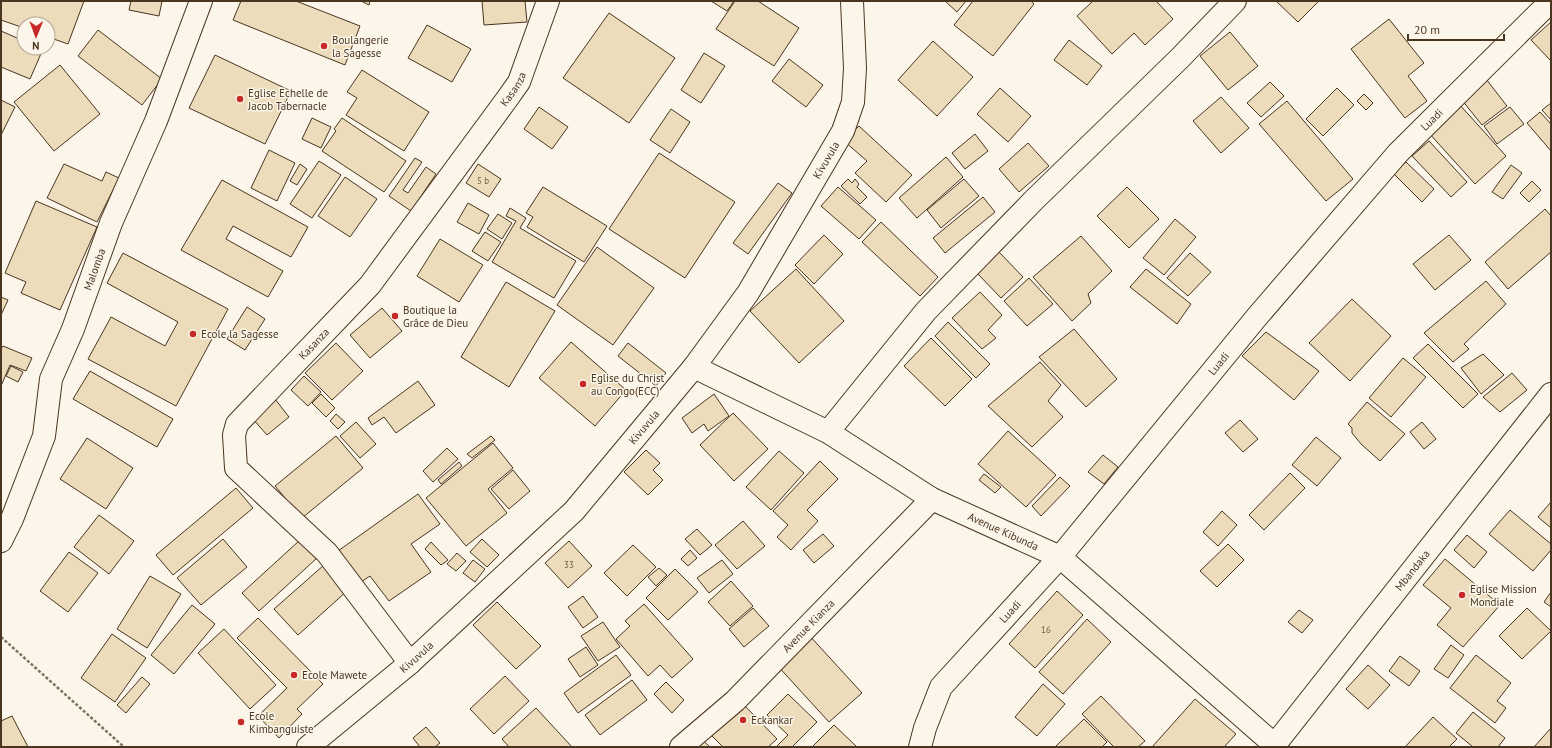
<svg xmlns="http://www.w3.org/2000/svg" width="1552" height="748" font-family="'PT Sans',sans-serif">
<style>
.building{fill:#ecdcbc;stroke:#4a3520}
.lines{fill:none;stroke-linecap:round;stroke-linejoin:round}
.minor-casing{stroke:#4a3520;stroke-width:24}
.path{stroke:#7f6f5c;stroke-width:2.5;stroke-dasharray:3 2;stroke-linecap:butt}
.minor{stroke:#fbf6e9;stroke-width:22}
.poi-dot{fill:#c62828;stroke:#fbf6e9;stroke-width:1.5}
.labels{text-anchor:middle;stroke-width:3;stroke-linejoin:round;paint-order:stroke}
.number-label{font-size:9px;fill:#725f47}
.poi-label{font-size:11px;fill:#4a3520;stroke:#fbf6e9;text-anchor:start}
.street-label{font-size:11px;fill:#4a3520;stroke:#fbf6e9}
</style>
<rect width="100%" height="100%" fill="#fbf6e9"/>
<!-- building -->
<g class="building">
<polygon points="1,1 84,1 68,44 48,37 48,24 24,24 24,28 1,20"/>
<polygon points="131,1 162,1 159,16 129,10"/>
<polygon points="241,1 296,1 360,26 345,65 233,20"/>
<polygon points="361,1 370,1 369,5"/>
<polygon points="482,1 525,1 527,22 484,25"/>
<polygon points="711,1 734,1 727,11"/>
<polygon points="735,1 758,1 799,28 774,66 716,29"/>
<polygon points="945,1 966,1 957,12"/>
<polygon points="973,1 1031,1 1034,4 993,56 954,25"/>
<polygon points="1093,1 1156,1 1173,19 1145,45 1134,33 1112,54 1077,16"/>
<polygon points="1276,1 1319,1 1298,22"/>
<polygon points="609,13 675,58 629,123 563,78"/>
<polygon points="1389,19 1424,63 1408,76 1427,101 1405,118 1351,49"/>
<polygon points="1551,22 1551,61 1531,40"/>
<polygon points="427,25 471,49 452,82 408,58"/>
<polygon points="98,30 162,79 142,105 78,56"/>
<polygon points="1,31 24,41 24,48 40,48 43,49 30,79 1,67"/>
<polygon points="1230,32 1258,66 1228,90 1200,56"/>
<polygon points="1069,40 1102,66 1087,85 1054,60"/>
<polygon points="933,41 973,77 937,116 898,80"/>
<polygon points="704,53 725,66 701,103 681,90"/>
<polygon points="215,55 291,91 265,144 189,108"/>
<polygon points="789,59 823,85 806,107 772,81"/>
<polygon points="60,65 100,114 54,151 14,102"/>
<polygon points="362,70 429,112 404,151 346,115 357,98 347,92"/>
<polygon points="1486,79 1507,106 1482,125 1461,99"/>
<polygon points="1270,82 1284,96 1261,117 1247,103"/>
<polygon points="1000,88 1031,116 1008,142 977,114"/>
<polygon points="1337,88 1354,105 1323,136 1306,119"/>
<polygon points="1364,94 1373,103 1366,110 1357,101"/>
<polygon points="1221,97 1249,128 1221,153 1193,121"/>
<polygon points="1,100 15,107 1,135"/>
<polygon points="1287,101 1353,179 1326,201 1259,124"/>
<polygon points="1551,103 1551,120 1542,110"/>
<polygon points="1459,104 1506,156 1475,184 1428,132"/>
<polygon points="539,107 568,127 552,149 524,129"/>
<polygon points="1510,107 1524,124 1497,144 1484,126"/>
<polygon points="671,109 690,122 670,153 650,140"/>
<polygon points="1540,112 1551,124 1551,151 1527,123"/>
<polygon points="312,118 331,127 321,148 302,139"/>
<polygon points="342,118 406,161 384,192 322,151 336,131 334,129"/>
<polygon points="859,126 912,175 886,202 855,173 867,161 844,141"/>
<polygon points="975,134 988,151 965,169 952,153"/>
<polygon points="1429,141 1467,182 1451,197 1412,156"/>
<polygon points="1028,143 1049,166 1019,192 999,169"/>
<polygon points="269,150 295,163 277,201 251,188"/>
<polygon points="659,153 735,202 685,278 609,229"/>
<polygon points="946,157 963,177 917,218 899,198"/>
<polygon points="415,158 422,162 403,190 408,193 426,167 436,174 411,211 389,196"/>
<polygon points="319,161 341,175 312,218 290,204"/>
<polygon points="1406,162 1434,189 1422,202 1394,174"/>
<polygon points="64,164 102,181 106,172 119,178 97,222 47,198"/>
<polygon points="300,164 307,169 297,185 290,181"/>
<polygon points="478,164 501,179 489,197 466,183"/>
<polygon points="1511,165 1522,173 1503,199 1492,192"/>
<polygon points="345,177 377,199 350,237 318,216"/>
<polygon points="848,179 852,183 855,179 859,184 857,187 867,197 860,204 841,186"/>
<polygon points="964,179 979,196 941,228 927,210"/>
<polygon points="222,180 308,227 291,257 233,226 226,239 283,271 268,297 181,250"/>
<polygon points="1532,181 1541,190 1529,202 1520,193"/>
<polygon points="778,183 792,193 748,254 733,243"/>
<polygon points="543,187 607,226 584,262 527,227 533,217 526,213"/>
<polygon points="838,187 876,220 859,239 821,206"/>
<polygon points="1127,187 1159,219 1129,248 1097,216"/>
<polygon points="983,197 995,212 945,253 933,238"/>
<polygon points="36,201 97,227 60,310 21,293 26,282 5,273"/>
<polygon points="468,203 489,215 479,234 457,222"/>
<polygon points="510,208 526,218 520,228 576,261 554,298 492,262 516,221 506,216"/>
<polygon points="1545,209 1551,216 1551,252 1508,289 1485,262"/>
<polygon points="498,214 512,223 502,239 487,229"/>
<polygon points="1175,219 1196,237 1164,275 1143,258"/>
<polygon points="881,222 938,277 920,296 862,242"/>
<polygon points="485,232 501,242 488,261 472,251"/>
<polygon points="824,235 843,254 814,284 795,265"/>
<polygon points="1449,235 1471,260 1435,290 1413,264"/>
<polygon points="1081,236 1112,271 1088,294 1091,303 1072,321 1033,277"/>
<polygon points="440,239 483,265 459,302 417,276"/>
<polygon points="597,247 654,288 613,345 557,305"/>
<polygon points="999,252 1023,277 1001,298 977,273"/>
<polygon points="123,253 228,309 176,406 88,359 111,317 165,346 178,322 107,283"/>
<polygon points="1190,253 1211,272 1188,296 1167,278"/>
<polygon points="796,269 844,321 799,363 750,311"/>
<polygon points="1146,269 1191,304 1177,324 1130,287"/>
<polygon points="1029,278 1053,304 1027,326 1004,301"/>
<polygon points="1486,281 1506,304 1464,344 1469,349 1453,362 1424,333"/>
<polygon points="506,282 555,311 509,387 461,357"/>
<polygon points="980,292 1002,315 988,330 996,338 982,349 952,318"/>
<polygon points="1,297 8,300 1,315"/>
<polygon points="1352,299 1391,336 1350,381 1309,343"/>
<polygon points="247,307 265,319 245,350 227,339"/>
<polygon points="382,308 402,331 370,358 350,335"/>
<polygon points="394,313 398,316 395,319 392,315"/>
<polygon points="948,322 990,364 976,378 935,336"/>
<polygon points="1074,329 1117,379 1086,407 1039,357"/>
<polygon points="1266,332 1319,371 1294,400 1242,356"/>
<polygon points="931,338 972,379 945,406 904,366"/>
<polygon points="571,342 626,390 595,426 539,378"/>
<polygon points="336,343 363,371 332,400 305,373"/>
<polygon points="628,343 666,373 656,386 618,356"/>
<polygon points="1428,344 1478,394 1463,408 1413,358"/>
<polygon points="3,346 32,358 26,371 10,365 1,386 1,349"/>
<polygon points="1483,354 1504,375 1481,394 1461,368"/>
<polygon points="1403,358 1426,377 1391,417 1369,398"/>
<polygon points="1040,362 1061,385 1048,401 1063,417 1032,447 988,406"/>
<polygon points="11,366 23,372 18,382 6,376"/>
<polygon points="90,371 173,419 157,447 73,399"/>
<polygon points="1512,373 1527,390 1500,412 1483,397"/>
<polygon points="304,376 321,392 308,406 291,390"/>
<polygon points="418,381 435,405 396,433 384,417 372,425 368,418"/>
<polygon points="321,394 335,408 326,417 312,403"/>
<polygon points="714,394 729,416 708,431 704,424 692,433 682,418"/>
<polygon points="275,399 289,417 267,435 252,418"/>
<polygon points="1367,402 1405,434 1380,461 1361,444 1352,433 1352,428 1348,424"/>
<polygon points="733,413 768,449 734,481 700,445"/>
<polygon points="336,414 345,422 338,429 330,421"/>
<polygon points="1240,420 1258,439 1243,452 1225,433"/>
<polygon points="356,422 376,444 360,458 340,436"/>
<polygon points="1422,422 1436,439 1424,449 1410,432"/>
<polygon points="1008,431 1056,475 1026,507 978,464"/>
<polygon points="336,436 363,468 302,518 275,486"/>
<polygon points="491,436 495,440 472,458 467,454"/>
<polygon points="1316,437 1341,458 1317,486 1292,465"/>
<polygon points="87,438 133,468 106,509 60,479"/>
<polygon points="493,443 513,468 488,489 507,513 466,546 426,498"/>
<polygon points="447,448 458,459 433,482 423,471"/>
<polygon points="646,450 660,463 653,470 663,480 648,495 624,472"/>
<polygon points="779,451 804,473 771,510 746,487"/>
<polygon points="1103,455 1118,467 1104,484 1088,472"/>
<polygon points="820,461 838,479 807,510 818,521 791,550 777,537 788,525 773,511"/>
<polygon points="459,462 462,466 441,484 438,480"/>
<polygon points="513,470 530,491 509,509 491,489"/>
<polygon points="1290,473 1305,488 1264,530 1249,515"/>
<polygon points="984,474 1001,487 995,493 979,480"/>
<polygon points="1060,477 1070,486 1041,516 1032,506"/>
<polygon points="236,488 253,508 173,575 156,555"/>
<polygon points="418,494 440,524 411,544 431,572 389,601 370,576 361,582 338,551"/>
<polygon points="1551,502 1551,528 1538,517"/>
<polygon points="1510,510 1551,544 1551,550 1533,571 1489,534"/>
<polygon points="1222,511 1237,525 1218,546 1203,532"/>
<polygon points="99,515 134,541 109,574 74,547"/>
<polygon points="743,521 765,546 737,569 715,545"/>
<polygon points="697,529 712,545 700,555 685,539"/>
<polygon points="823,534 834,546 814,563 803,550"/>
<polygon points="1467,535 1487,552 1474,568 1454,550"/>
<polygon points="223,539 247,567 201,605 177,578"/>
<polygon points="482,539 499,555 487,567 470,552"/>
<polygon points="300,540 317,558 259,611 242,593"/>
<polygon points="569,541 592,566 568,588 545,563"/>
<polygon points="431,542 448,560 441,565 425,549"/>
<polygon points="1228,544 1244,560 1217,587 1200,571"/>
<polygon points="633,545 656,567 627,596 604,573"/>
<polygon points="690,550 697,558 688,566 681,559"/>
<polygon points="69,552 98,573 68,612 40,591"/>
<polygon points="457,553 466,561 456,571 447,564"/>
<polygon points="1445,559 1500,605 1463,647 1437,625 1451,608 1423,585"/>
<polygon points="473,560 485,569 475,582 463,573"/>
<polygon points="722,560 733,574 709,593 697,578"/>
<polygon points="324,565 347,591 298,635 274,609"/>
<polygon points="659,568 667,575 656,586 648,577"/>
<polygon points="675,569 698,592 668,620 646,598"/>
<polygon points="150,576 181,594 147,648 117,629"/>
<polygon points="731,581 753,606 730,626 708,602"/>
<polygon points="1057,591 1083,615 1035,668 1009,644"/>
<polygon points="1551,592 1551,607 1544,602"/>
<polygon points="583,596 598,617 583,628 568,607"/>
<polygon points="497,602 541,646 516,669 473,625"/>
<polygon points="644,604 693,659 672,678 660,665 648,676 616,639 630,626 625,621"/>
<polygon points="192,605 215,624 174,674 151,655"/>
<polygon points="753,608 769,626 744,647 729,629"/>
<polygon points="1527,608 1551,631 1522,659 1499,636"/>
<polygon points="1299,610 1313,620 1302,633 1288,622"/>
<polygon points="258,618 323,684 297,709 302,714 279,738 258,716 287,688 237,638"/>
<polygon points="1087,619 1111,642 1063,694 1039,672"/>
<polygon points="603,622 620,647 598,661 581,636"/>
<polygon points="224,629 276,685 250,709 198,653"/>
<polygon points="112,634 146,658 115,702 81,678"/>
<polygon points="808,634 862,693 829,722 775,663"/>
<polygon points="1451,645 1464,655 1448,678 1434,669"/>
<polygon points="586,647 598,665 580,677 568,659"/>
<polygon points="616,655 631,675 578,713 564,693"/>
<polygon points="1476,655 1511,683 1497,701 1506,708 1495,723 1450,688"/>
<polygon points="1400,656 1420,671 1409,686 1389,671"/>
<polygon points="1368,665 1390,685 1368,709 1346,689"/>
<polygon points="505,676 529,701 494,734 470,709"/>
<polygon points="142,677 150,684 126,713 117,705"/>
<polygon points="632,680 647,700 600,735 585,715"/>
<polygon points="666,682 684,700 672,713 654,694"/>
<polygon points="1043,684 1065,704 1037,736 1015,717"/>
<polygon points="788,694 817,722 792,747 776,747 788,735 767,715"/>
<polygon points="1101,696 1145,741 1138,747 1114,747 1082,714"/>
<polygon points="1195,699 1236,734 1224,747 1152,747"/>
<polygon points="744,705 777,739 768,747 723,747 711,735"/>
<polygon points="536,708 572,747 509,747 502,739"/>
<polygon points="1473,712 1505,738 1498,747 1473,747 1456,733"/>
<polygon points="12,716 28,747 1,747 1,721"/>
<polygon points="1433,717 1457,739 1449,747 1405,747"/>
<polygon points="1084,719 1107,742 1102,747 1055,747"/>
<polygon points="834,725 857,747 812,747"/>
<polygon points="426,727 440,743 435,747 420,747 413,738"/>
<polygon points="1551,728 1551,747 1534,747"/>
<polygon points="697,735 710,747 686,747"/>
</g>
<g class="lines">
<defs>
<g id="minor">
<path id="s1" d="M694,367L828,432L932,499L1060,557L1277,747"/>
<polyline points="828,432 926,311 1035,199 1180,58 1235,1"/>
<path id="s2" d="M1,541L12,519L44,436L51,379L73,329L111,223L156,121L201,1"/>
<path id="s3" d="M410,663L327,553L236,468L234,435L237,424L370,285L507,99L519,82L548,1"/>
<path id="s4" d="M308,747L410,663L574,511L694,367L748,293L843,131L853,102L855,68L852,1"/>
<path id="s5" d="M681,747L735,701L932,499"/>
<path id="s6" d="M920,747L925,728L941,687L1060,557L1256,318L1398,153L1544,8L1549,1"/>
<path id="s7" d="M1273,747L1551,394"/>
</g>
</defs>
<!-- minor casing -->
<use href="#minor" class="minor-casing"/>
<!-- path -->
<polyline class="path" points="1,637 124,747"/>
<!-- minor -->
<use href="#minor" class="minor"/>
</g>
<!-- markers -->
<g class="poi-dot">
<circle cx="324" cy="46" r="4"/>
<circle cx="240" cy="99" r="4"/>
<circle cx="395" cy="316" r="4"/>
<circle cx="193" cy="334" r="4"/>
<circle cx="583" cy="384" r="4"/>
<circle cx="1462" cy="595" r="4"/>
<circle cx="294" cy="675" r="4"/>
<circle cx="743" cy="720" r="4"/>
<circle cx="241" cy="722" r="4"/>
</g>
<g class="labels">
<!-- number labels -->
<g class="number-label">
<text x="483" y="184">5 b</text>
<text x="569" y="568">33</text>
<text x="1046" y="633">16</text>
</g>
<!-- poi labels -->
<g class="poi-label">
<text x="332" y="44">Boulangerie<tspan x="332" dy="13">la Sagesse</tspan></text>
<text x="248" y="97">Eglise Echelle de<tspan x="248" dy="13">Jacob Tabernacle</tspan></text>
<text x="403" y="314">Boutique la<tspan x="403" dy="13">Grâce de Dieu</tspan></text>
<text x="201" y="338">Ecole la Sagesse</text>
<text x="591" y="382">Eglise du Christ<tspan x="591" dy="13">au Congo(ECC)</tspan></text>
<text x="1470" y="593">Eglise Mission<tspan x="1470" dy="13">Mondiale</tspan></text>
<text x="302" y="679">Ecole Mawete</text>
<text x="249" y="720">Ecole<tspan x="249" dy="13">Kimbanguiste</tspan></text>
<text x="751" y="724">Eckankar</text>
</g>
<!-- street labels -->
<g class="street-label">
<text dy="4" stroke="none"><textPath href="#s3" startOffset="742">Kasanza</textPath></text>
<text dy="4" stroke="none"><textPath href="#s6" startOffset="814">Luadi</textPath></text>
<text dy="4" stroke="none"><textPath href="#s4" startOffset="789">Kivuvula</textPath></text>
<text dy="4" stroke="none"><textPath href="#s2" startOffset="289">Malomba</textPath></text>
<text dy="4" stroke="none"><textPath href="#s3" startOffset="418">Kasanza</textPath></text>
<text dy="4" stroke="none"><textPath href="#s6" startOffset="490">Luadi</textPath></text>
<text dy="4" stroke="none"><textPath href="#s4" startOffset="465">Kivuvula</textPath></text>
<text dy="4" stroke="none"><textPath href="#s1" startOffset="351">Avenue Kibunda</textPath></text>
<text dy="4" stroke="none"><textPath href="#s7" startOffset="225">Mbandaka</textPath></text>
<text dy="4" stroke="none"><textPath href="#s6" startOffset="166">Luadi</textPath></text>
<text dy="4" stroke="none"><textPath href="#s5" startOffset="176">Avenue Kianza</textPath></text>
<text dy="4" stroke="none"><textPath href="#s4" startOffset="141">Kivuvula</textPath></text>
</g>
</g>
<!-- border -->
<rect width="1552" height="748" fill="none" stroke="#4a3520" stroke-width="4"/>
<!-- north arrow -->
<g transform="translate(36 36) rotate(181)"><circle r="19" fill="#fbf6e9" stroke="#b4a999"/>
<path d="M0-3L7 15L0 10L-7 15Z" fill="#c62828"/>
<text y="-6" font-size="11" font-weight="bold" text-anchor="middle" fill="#4a3520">N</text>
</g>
<!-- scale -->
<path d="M1408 34v6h96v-6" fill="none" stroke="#4a3520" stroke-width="2"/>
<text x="1414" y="34" font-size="12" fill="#4a3520" stroke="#fbf6e9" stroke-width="3" paint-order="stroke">20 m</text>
</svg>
